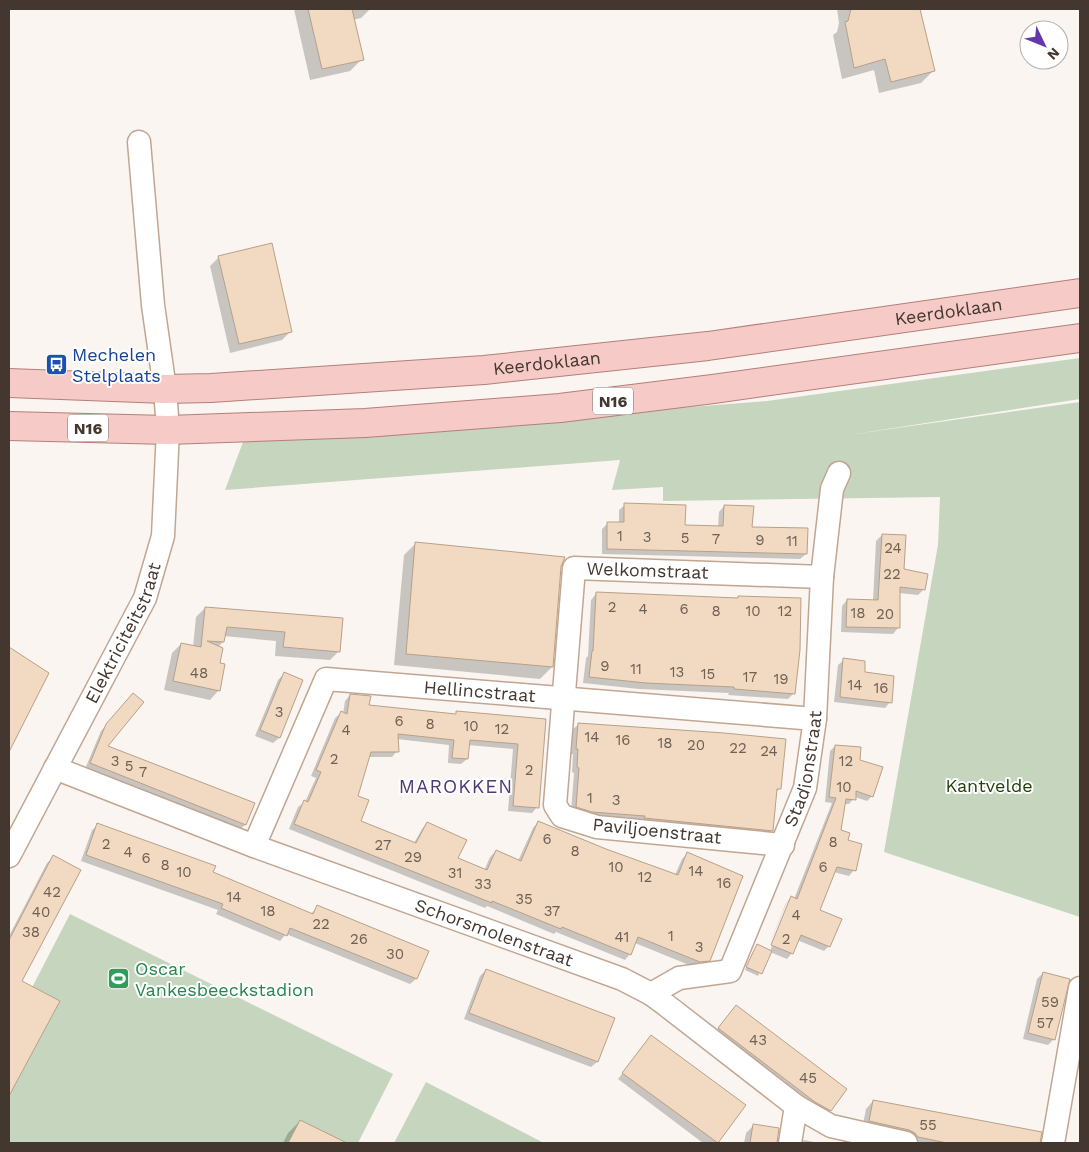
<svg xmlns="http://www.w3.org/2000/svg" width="1089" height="1152" font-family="'Work Sans',sans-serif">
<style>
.green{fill:#c6d5be}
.shadow{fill:#0003;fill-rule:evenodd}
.building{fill:#f2dac2;stroke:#b7a089}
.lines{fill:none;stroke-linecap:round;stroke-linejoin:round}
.minor-casing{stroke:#c1a692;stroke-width:25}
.major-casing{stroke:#b37f78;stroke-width:30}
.minor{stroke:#fff;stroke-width:22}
.major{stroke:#f6cac6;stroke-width:28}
.labels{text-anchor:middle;stroke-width:4;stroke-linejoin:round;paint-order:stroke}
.number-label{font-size:15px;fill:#6f6054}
.shield{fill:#fff;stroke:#7b736d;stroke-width:1}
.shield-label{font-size:16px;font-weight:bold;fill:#43372f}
.street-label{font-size:18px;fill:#43372f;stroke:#fff}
.transit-label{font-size:18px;fill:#164399;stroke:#fff;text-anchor:start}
.park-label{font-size:18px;fill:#22410a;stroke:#fff}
.leisure-label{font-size:18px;fill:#27864d;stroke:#fff;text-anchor:start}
.neighbourhood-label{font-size:19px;letter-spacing:1px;fill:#4d3975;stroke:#fff}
</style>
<rect width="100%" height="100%" fill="#fbf5f1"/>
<!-- green -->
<g class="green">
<polygon points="1080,358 1080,399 855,434 1080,402 1080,917 884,852 938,545 940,497 663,501 663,487 612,490 620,460 225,490 243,442 767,401"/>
<polygon points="70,914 393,1074 358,1143 9,1143 9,1032"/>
<polygon points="426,1082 544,1143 394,1143"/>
</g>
<!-- shadow -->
<g class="shadow">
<polygon points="294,9 370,9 361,18 353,20 362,59 350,71 310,80"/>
<polygon points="837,9 919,9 933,71 921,83 879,93 874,70 842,79 833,35 837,32 839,23"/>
<polygon points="219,257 291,331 282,340 230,353 210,266"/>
<polygon points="625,505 683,526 718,527 719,512 724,506 751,528 806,554 800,559 602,554 602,529 608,523 619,523 619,510"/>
<polygon points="882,535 903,570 924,589 918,595 899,593 898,628 893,634 841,632 842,606 847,600 873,601 876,541"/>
<polygon points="416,543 560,567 552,667 540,679 394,665 404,555"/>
<polygon points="596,594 737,599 794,693 788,699 728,695 729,693 639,689 583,683 586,658 588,656 591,600"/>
<polygon points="205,608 341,619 339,651 330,660 275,656 276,641 224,636 223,642 218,647 218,691 210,700 164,690 172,653 181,644 193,647 196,617"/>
<polygon points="9,648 47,674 9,749"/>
<polygon points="844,660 863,673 890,702 885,708 834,702 838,665"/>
<polygon points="284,674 302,681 279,738 273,743 255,736 278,680"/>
<polygon points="350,695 368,706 455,715 457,713 544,721 537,807 532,813 508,811 513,749 468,745 467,759 461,764 448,763 449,745 397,739 397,751 392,757 368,757 357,797 360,822 414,843 422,829 427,823 456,859 484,871 490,857 496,851 518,861 533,828 538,822 606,851 675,875 682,859 688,853 709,960 703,966 694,967 635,943 630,954 625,960 556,932 554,934 487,906 485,908 289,829 298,807 305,802 316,778 311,776 335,718 341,713 343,714 345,701"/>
<polygon points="128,700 106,746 253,804 245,825 239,830 85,769 101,731"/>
<polygon points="579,724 780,788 776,792 772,830 766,836 586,817 571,812 574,773 572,772 573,754 571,754 573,729"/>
<path d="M835,746L858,761L872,796L867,801L855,797L849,804H844L839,830L846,841L854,870L849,876L834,872L819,911L829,946L824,951L797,940L792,953L787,959L770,952L758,976L745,970L757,945L767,950L786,903L791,898L794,899L832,803L825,802L830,751ZM787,902H790L770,951L767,950Z"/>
<polygon points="98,825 311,914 317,907 427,951 416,979 410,984 286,934 280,941 216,914 218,910 81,861 92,830"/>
<polygon points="54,857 21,982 58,1002 9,1093 9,936 47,863"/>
<polygon points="486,970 597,1062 591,1067 464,1019 480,976"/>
<polygon points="1043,973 1054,1039 1048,1045 1023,1039 1037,979"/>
<polygon points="730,1013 830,1110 824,1116 713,1034"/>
<polygon points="651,1036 745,1105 716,1143 703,1143 618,1079"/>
<polygon points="873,1101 1038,1132 1036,1143 908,1143 862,1129 866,1109"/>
<polygon points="300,1121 344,1143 283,1143 288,1133"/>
<polygon points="754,1125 778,1129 777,1143 744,1143 746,1133"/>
<polygon points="804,1140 819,1143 801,1143"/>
</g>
<!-- building -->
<g class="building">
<polygon points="308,9 352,9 364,60 322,69"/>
<polygon points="851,9 920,9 935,71 891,82 885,59 854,68 845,22 848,21"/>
<polygon points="272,243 292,332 239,344 218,256"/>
<polygon points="624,503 686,505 685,525 723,526 724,505 754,506 752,527 808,528 807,554 607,549 607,522 624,522"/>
<polygon points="882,534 906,535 904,569 928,574 925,590 900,587 900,628 846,627 847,599 878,600"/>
<polygon points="415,542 565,557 561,567 553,667 406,654"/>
<polygon points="596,592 738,598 738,596 801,598 800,650 795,694 734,689 734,687 646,683 589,677 592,651 593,651"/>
<polygon points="205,607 343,618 340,652 283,647 285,632 227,627 224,642 207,641 223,648 220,663 225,664 220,691 173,681 181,643 201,647"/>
<polygon points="9,647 49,673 9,752"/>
<polygon points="843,658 865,661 865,672 894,676 892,703 840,697"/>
<polygon points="284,672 303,680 280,738 260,730"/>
<polygon points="133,693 144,702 108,746 255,803 246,825 90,763 106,724"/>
<polygon points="350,694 371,696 369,705 456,714 456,711 546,719 539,808 513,806 518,744 470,740 468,759 452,758 454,740 398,734 399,752 371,752 358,796 369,800 361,821 416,843 427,822 467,840 458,858 487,870 496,850 521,861 538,821 606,849 678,875 687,852 743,876 710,961 700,962 638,937 631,955 562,927 561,929 492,901 492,903 294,824 304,800 308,802 321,772 316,770 341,711 347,714"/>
<polygon points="578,723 724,733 786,739 781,789 777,789 773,831 644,818 645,816 592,812 576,807 579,768 577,767 578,749 576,749"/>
<polygon points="835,745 861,747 860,760 883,767 873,797 856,791 856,800 846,799 841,830 850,833 848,840 862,844 856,871 837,867 820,910 842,919 830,947 801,935 793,954 771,945 791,896 797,899 836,798 829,797"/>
<polygon points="97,823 216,866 213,872 313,914 317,905 429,951 417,979 290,928 287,936 221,908 223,904 86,855"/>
<polygon points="53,855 81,870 22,981 60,1001 9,1096 9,940"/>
<polygon points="757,944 772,951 762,974 746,967"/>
<polygon points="486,969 615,1018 598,1062 469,1013"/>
<polygon points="1043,972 1070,979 1055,1040 1028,1033"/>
<polygon points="736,1005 847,1089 831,1111 815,1102 718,1028"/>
<polygon points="651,1035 746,1105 718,1143 622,1073"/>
<polygon points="873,1100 1042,1132 1040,1143 947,1143 918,1137 915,1133 909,1130 869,1121"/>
<polygon points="300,1120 347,1143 288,1143"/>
<polygon points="753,1124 779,1128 777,1143 750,1143"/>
</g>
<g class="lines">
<defs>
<g id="minor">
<path id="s1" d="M55,768L254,846L622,979L651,994L666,1005L796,1106L831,1126L906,1143"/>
<path id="s2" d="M783,845L597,827L562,816L555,805L574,568L822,577"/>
<path id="s3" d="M254,846L326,679L815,719"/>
<path id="s4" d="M9,856L145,598L163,536L168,430L165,389L153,305L139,142"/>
<path id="s5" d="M651,994L679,978L730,971L805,788L815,719L822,577L832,489L839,473"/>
<polyline points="790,1143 796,1106"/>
<polyline points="1053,1143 1080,988"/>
</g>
<g id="major">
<path id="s6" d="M9,383L165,389L211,388L484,370L708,346L1080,293"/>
<polyline points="9,426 168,430 365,423 560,408 713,389 1080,338"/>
</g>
</defs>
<!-- minor casing -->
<use href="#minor" class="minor-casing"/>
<!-- major casing -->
<use href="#major" class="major-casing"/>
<!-- minor -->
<use href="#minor" class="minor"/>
<!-- major -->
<use href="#major" class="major"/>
</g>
<!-- icons -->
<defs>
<symbol id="bus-square" viewBox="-11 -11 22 22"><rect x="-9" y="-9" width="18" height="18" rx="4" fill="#1a4fb4" stroke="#fff"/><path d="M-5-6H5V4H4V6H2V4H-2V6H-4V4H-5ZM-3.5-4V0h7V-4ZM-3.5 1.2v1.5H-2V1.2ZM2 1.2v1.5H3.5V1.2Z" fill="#fff"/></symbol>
<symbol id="stadium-square" viewBox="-11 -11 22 22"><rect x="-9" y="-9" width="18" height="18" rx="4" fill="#2e9e5b" stroke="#fff"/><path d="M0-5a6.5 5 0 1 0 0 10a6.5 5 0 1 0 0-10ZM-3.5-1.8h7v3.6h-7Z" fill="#fff"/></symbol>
</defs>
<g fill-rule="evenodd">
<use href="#bus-square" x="44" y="352" width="25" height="25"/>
<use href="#stadium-square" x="106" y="966" width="25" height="25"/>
</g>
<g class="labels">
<!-- number labels -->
<g class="number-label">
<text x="620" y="541">1</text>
<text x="647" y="542">3</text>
<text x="685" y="543">5</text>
<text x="716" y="544">7</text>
<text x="760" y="545">9</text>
<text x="792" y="546">11</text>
<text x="893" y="553">24</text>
<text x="892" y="579">22</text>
<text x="612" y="612">2</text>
<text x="643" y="614">4</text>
<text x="684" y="614">6</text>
<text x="716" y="616">8</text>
<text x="753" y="616">10</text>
<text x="785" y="616">12</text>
<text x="858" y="618">18</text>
<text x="885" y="619">20</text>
<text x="605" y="671">9</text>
<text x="636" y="674">11</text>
<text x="677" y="677">13</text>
<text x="199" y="678">48</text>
<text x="708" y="679">15</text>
<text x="750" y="682">17</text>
<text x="781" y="684">19</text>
<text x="855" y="690">14</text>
<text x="881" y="693">16</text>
<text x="279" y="717">3</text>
<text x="399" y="726">6</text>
<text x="430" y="729">8</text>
<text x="471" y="731">10</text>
<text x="502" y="734">12</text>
<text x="346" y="735">4</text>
<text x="592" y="742">14</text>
<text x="623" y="745">16</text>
<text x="665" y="748">18</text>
<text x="696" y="750">20</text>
<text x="738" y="753">22</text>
<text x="769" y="756">24</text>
<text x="334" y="764">2</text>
<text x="115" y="766">3</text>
<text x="846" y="766">12</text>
<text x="129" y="771">5</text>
<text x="529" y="775">2</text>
<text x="143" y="777">7</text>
<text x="844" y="792">10</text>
<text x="590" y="803">1</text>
<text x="616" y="805">3</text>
<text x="547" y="844">6</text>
<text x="833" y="847">8</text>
<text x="106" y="849">2</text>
<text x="383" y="850">27</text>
<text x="575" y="856">8</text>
<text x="128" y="857">4</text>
<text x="413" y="862">29</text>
<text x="146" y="863">6</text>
<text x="165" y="870">8</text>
<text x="616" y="872">10</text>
<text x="823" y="872">6</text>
<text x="696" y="876">14</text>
<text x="184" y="877">10</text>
<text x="455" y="878">31</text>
<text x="645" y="882">12</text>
<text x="724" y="888">16</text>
<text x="483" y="889">33</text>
<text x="52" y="897">42</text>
<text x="234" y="902">14</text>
<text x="524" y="904">35</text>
<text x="268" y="916">18</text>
<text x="552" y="916">37</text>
<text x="41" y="917">40</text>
<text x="796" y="920">4</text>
<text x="321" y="929">22</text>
<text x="31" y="937">38</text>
<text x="671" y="941">1</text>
<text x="622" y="942">41</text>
<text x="359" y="944">26</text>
<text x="786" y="944">2</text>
<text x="699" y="952">3</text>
<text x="395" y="959">30</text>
<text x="1050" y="1007">59</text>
<text x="1045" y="1028">57</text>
<text x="758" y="1045">43</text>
<text x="808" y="1083">45</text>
<text x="928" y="1130">55</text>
</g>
<!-- shield labels -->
<g class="shield">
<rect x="593" y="387.5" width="40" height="27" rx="4"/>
<rect x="68" y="414.5" width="40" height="27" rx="4"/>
</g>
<g class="shield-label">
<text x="613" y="407">N16</text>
<text x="88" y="434">N16</text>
</g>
<!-- street labels -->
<g class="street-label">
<text dy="6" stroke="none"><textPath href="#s6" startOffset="944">Keerdoklaan</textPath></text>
<text dy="6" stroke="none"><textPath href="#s6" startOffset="539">Keerdoklaan</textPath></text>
<text dy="6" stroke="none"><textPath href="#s2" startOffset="548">Welkomstraat</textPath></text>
<text dy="6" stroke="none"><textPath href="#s4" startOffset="251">Elektriciteitstraat</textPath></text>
<text dy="6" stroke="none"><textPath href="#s3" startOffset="336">Hellincstraat</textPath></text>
<text dy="6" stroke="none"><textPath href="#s5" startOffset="300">Stadionstraat</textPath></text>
<text transform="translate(657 831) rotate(6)" y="6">Paviljoenstraat</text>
<text dy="6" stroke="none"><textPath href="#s1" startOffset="469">Schorsmolenstraat</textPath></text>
</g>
<!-- transit labels -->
<g class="transit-label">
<text x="72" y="361">Mechelen<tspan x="72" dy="21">Stelplaats</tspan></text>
</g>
<!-- park labels -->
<g class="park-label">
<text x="989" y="792">Kantvelde</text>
</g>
<!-- leisure labels -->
<g class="leisure-label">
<text x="135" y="975">Oscar<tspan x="135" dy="21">Vankesbeeckstadion</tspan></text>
</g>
<!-- neighbourhood labels -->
<g class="neighbourhood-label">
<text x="456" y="793">MAROKKEN</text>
</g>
</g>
<!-- border -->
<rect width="1089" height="1152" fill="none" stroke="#43372f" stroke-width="20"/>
<!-- north arrow -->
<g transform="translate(1044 45) rotate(133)"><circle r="24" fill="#ffffff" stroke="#b4afac"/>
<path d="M0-4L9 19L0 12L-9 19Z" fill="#6536ae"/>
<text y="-8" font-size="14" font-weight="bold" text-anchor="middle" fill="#43372f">N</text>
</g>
</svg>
